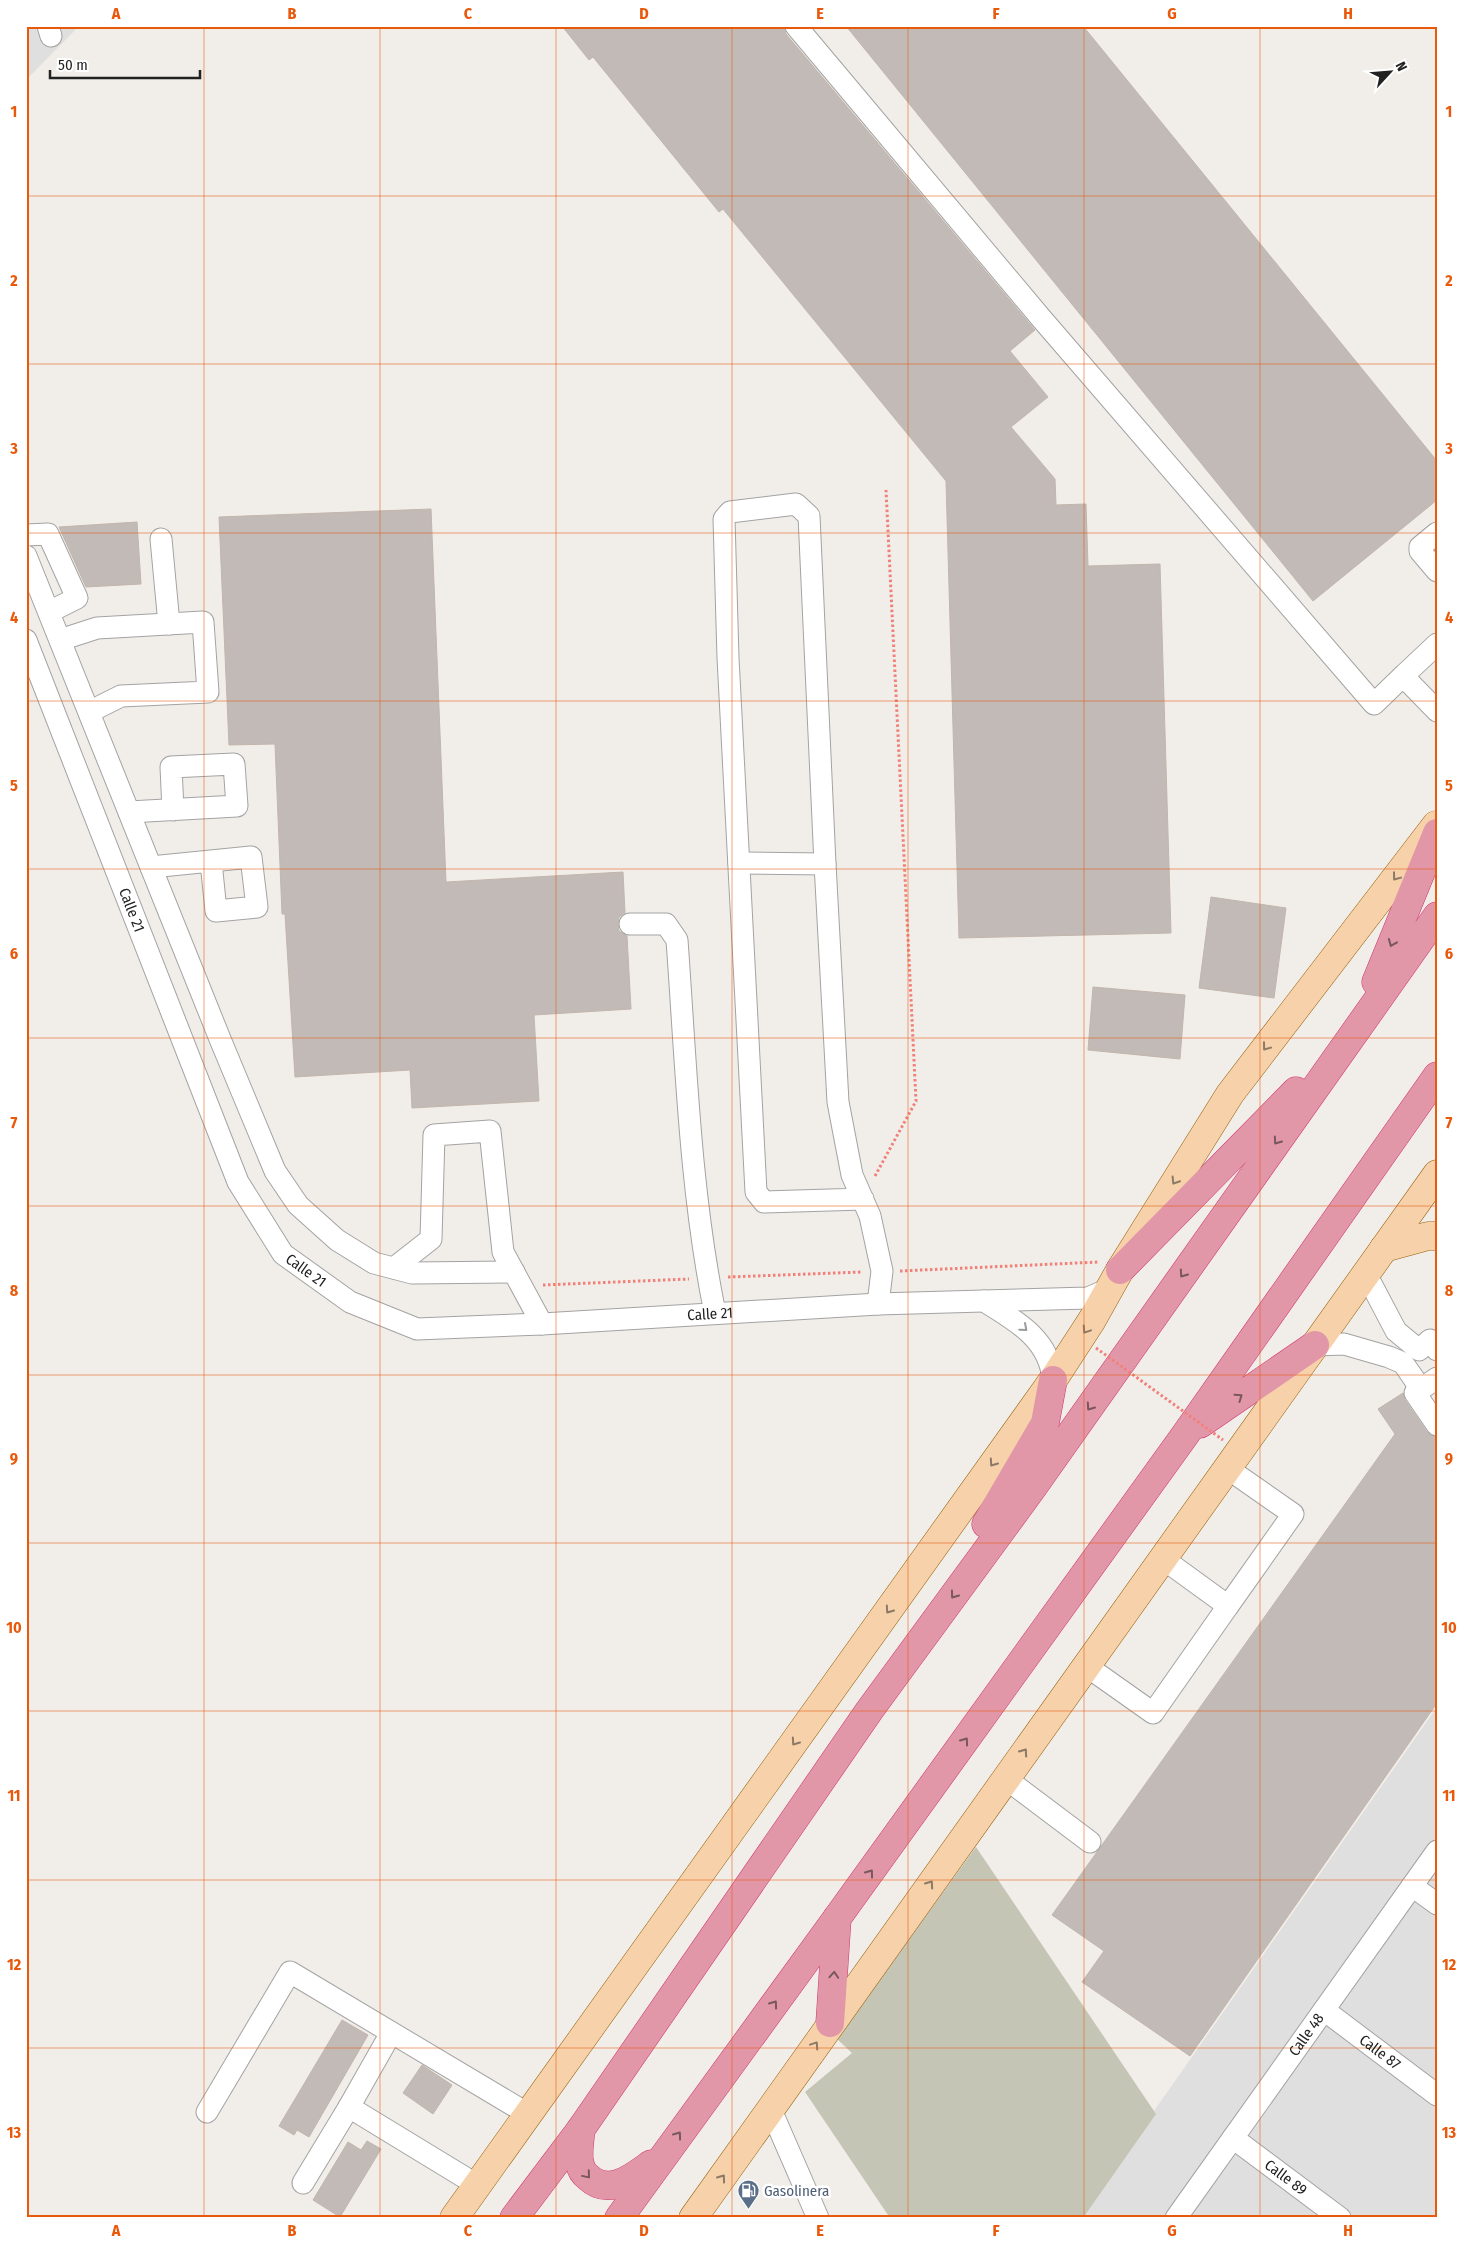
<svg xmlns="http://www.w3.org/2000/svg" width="1463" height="2244" font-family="'Fira Sans Condensed',sans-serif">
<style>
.residential{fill:#e0dfdf}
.construction{fill:#c5c5b5}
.building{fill:#c2bab6;stroke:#c2b5ac}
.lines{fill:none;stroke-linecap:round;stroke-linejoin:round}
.minor-casing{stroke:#a3a3a3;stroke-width:23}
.major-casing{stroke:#95600b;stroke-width:29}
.highway-casing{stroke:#d03572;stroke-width:29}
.path{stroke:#f1807a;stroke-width:3;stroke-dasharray:2.5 2.5;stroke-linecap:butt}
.minor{stroke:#fff;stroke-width:21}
.major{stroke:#f6d1a9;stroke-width:28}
.highway{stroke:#e297a9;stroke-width:28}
.path-bridge{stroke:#f1807a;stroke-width:3;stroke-dasharray:2.5 2.5;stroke-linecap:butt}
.oneway{stroke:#8c7a66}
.oneway2{stroke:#78575f}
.oneway3{stroke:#9c9c9c}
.grid{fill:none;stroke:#e8590c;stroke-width:1;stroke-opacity:0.55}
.labels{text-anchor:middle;stroke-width:5;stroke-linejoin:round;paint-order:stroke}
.street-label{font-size:15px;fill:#222;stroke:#fff}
.service-label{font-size:15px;fill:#4e5e75;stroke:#fff;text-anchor:start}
.neatline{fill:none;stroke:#e8590c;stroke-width:2}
.grid-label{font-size:16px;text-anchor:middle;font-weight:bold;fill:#e8590c}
</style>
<rect width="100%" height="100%" fill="#f1eee9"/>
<!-- residential -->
<g class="residential">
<polygon points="26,26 79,26 26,80"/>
<polygon points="1437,1707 1437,2218 1079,2218"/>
</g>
<!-- construction -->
<polygon class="construction" points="976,1847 1156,2114 1083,2218 890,2218 805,2092 852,2053 837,2039"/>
<!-- building -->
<g class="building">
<polygon points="562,26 784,26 786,34 1035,330 1010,351 1048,397 1011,427 1055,479 1056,505 1086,504 1088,566 1160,564 1171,933 959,938 946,481 723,209 719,212 593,57 589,60"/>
<polygon points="846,26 1083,26 1437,461 1437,500 1313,601"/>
<polygon points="431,509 446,882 623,872 625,913 619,917 618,924 619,931 627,936 631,1009 534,1015 539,1101 412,1108 410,1070 295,1077 285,914 282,914 275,744 229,745 219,517"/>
<polygon points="137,522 141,584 86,587 59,527"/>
<polygon points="1211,897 1286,908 1274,998 1199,988"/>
<polygon points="1093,987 1185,995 1180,1059 1088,1050"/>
<polygon points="1403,1393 1405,1400 1427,1432 1437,1437 1437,1703 1190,2056 1082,1982 1104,1951 1052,1915 1395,1434 1378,1409"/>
<polygon points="342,2020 368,2035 309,2137 297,2130 294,2135 279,2126"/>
<polygon points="422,2065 452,2085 433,2114 403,2093"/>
<polygon points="367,2141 381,2149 340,2217 313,2200 348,2142 361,2150"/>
</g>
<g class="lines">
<defs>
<g id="minor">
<polyline points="48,26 51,36"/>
<polyline points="796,26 1041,318 1374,704 1403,676 1437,711"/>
<polyline points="1437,533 1420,547 1420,551 1437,571"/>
<polyline points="26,535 48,534 77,598 49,612"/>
<polyline points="161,539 169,624"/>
<polyline points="26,556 220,1039 275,1171 298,1205 337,1240 374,1263 412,1273 514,1272"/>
<path id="s1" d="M26,640L238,1182L283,1254L350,1302L417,1329L542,1324L878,1304L1088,1298L1111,1288"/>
<polyline points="60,640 97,628 203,622 208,692 121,696 89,712"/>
<polyline points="1403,676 1437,644"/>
<polyline points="129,812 237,806 234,764 171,767 173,810"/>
<polyline points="739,863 825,864"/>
<polyline points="151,867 251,857 257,907 216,911 211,862"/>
<path d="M630,924H666L677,940C686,1064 690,1191 715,1313"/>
<polyline points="863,1199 764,1202 756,1192 728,658 724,519 730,512 796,504 809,516 825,864 838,1102 852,1175 870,1216 882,1271 878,1304"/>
<polyline points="394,1268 431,1239 434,1135 490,1131 503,1252 542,1324"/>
<polyline points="1366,1274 1396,1331 1419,1350 1430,1340 1437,1350"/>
<path d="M984,1301C1015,1320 1050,1339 1053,1380"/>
<polyline points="1315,1345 1344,1344 1389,1357 1403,1363 1421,1389"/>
<polyline points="1437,1378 1415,1393 1437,1425"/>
<polyline points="1162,1558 1228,1606 1293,1514 1227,1468"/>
<polyline points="1085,1665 1153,1713 1228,1606"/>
<polyline points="1005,1778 1090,1842"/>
<polyline points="1412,1886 1437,1904"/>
<path id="s2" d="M1324,2010L1437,2095"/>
<polyline points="349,2107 391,2033"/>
<polyline points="771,2110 818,2218"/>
<polyline points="207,2112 290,1972 528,2114"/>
<path id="s3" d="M1233,2138L1340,2218"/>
<polyline points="303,2183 349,2107 477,2185"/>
<path id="s4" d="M1176,2218L1437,1851"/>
</g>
<g id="major">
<polyline points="1384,1248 1428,1236 1437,1236"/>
<polyline points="454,2218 1053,1380 1092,1320 1120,1270 1230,1094 1436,825"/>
<polyline points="693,2218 1437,1174"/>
</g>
<g id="highway">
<polyline points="1376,982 1437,833"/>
<polyline points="1120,1270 1296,1091"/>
<polyline points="1200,1424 1315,1345"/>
<polyline points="986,1524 1045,1423 1053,1380"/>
<polyline points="830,2023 837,1918"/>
<path d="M581,2129C580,2140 577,2154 580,2164C581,2170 584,2174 588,2177C609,2197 633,2177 651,2164"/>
<polyline points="514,2218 581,2129 869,1711 1031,1490 1437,916"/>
<polyline points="619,2218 837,1918 1185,1435 1437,1076"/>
</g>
</defs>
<!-- minor casing -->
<use href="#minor" class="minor-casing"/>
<!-- major casing -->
<use href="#major" class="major-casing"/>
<!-- highway casing -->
<use href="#highway" class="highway-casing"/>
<!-- path -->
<g class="path">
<polyline points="875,1176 916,1101 886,490"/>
<polyline points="900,1271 1099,1262"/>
<polyline points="728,1277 862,1272"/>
<polyline points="543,1285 689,1279"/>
</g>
<!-- minor -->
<use href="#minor" class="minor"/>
<!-- major -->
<use href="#major" class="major"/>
<!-- highway -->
<use href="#highway" class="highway"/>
<!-- path-bridge -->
<polyline class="path-bridge" points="1096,1348 1223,1440"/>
</g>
<!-- one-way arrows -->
<defs><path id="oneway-chevron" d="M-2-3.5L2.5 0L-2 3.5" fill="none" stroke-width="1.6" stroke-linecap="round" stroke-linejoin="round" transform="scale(1.25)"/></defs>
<g class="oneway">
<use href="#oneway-chevron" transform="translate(1396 877) rotate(127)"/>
<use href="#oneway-chevron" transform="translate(1266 1047) rotate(127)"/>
<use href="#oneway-chevron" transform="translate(1175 1181) rotate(122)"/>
<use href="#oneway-chevron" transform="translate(1086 1330) rotate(124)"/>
<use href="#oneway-chevron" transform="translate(993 1463) rotate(125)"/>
<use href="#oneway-chevron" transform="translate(889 1610) rotate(125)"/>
<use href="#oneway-chevron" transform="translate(795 1742) rotate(125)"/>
<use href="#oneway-chevron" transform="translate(1024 1752) rotate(-55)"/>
<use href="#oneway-chevron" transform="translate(930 1884) rotate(-55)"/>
<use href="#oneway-chevron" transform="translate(815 2045) rotate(-56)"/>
<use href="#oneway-chevron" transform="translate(722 2178) rotate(-54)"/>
</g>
<g class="oneway2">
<use href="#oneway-chevron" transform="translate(1392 943) rotate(112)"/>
<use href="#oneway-chevron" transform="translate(1277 1141) rotate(125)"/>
<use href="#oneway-chevron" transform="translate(1183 1274) rotate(125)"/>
<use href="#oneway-chevron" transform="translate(1239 1397) rotate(-35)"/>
<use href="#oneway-chevron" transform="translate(1090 1407) rotate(125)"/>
<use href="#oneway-chevron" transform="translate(954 1595) rotate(126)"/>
<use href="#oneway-chevron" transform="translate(965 1741) rotate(-54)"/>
<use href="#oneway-chevron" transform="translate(870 1873) rotate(-54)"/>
<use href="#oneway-chevron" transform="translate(834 1975) rotate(-86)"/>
<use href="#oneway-chevron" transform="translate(774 2004) rotate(-54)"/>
<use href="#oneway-chevron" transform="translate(678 2135) rotate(-54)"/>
<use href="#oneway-chevron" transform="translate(587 2175) rotate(50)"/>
</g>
<use class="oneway3" href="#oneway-chevron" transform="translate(1024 1328) rotate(41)"/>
<!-- grid -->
<path class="grid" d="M204,26V2218M380,26V2218M556,26V2218M732,26V2218M908,26V2218M1084,26V2218M1260,26V2218M26,196H1437M26,364H1437M26,533H1437M26,701H1437M26,869H1437M26,1038H1437M26,1206H1437M26,1375H1437M26,1543H1437M26,1711H1437M26,1880H1437M26,2048H1437"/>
<!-- icons -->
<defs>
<symbol id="fuel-pin" viewBox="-11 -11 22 30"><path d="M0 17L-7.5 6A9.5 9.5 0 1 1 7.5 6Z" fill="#5c6f8a" stroke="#fff"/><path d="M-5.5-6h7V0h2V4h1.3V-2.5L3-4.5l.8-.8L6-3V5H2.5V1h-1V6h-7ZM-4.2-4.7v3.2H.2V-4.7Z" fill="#fff"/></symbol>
</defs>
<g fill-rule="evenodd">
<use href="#fuel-pin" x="736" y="2178" width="25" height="34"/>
</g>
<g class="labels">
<!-- street labels -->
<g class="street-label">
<text dy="5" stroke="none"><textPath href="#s1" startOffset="290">Calle 21</textPath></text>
<text dy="5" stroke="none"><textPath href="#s1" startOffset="695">Calle 21</textPath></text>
<text dy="5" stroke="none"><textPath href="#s1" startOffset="1115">Calle 21</textPath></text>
<text dy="5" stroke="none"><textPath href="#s4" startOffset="225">Calle 48</textPath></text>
<text dy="5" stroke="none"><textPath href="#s2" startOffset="70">Calle 87</textPath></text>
<text dy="5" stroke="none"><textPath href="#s3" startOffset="66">Calle 89</textPath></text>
</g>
<!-- service labels -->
<g class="service-label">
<text x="764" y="2196">Gasolinera</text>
</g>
</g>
<!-- border -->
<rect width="1463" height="2244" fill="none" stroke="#ffffff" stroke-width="55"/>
<!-- north arrow -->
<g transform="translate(1390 72) rotate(64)" stroke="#ffffff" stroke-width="4" paint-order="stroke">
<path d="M0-4L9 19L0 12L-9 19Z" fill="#222222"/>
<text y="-8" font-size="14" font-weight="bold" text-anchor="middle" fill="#222222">N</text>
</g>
<!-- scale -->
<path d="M50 70v8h150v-8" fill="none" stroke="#222222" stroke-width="2.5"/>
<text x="58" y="70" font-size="15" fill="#222222" stroke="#ffffff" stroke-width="4" paint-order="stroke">50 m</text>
<rect x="28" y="28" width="1408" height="2188" class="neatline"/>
<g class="grid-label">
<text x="116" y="19">A</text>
<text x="292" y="19">B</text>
<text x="468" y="19">C</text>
<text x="644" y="19">D</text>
<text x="820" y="19">E</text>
<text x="996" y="19">F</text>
<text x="1172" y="19">G</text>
<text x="1348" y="19">H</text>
<text x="14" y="117">1</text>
<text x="1449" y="117">1</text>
<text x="14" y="286">2</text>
<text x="1449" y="286">2</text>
<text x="14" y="454">3</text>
<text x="1449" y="454">3</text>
<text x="14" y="623">4</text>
<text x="1449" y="623">4</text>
<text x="14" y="791">5</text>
<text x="1449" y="791">5</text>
<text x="14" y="959">6</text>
<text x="1449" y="959">6</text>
<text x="14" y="1128">7</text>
<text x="1449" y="1128">7</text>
<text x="14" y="1296">8</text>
<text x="1449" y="1296">8</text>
<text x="14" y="1464">9</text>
<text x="1449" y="1464">9</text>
<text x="14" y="1633">10</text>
<text x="1449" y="1633">10</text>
<text x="14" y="1801">11</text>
<text x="1449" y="1801">11</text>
<text x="14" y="1970">12</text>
<text x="1449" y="1970">12</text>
<text x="14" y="2138">13</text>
<text x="1449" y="2138">13</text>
<text x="116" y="2236">A</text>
<text x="292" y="2236">B</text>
<text x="468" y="2236">C</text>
<text x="644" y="2236">D</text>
<text x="820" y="2236">E</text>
<text x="996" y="2236">F</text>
<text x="1172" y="2236">G</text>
<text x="1348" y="2236">H</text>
</g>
</svg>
